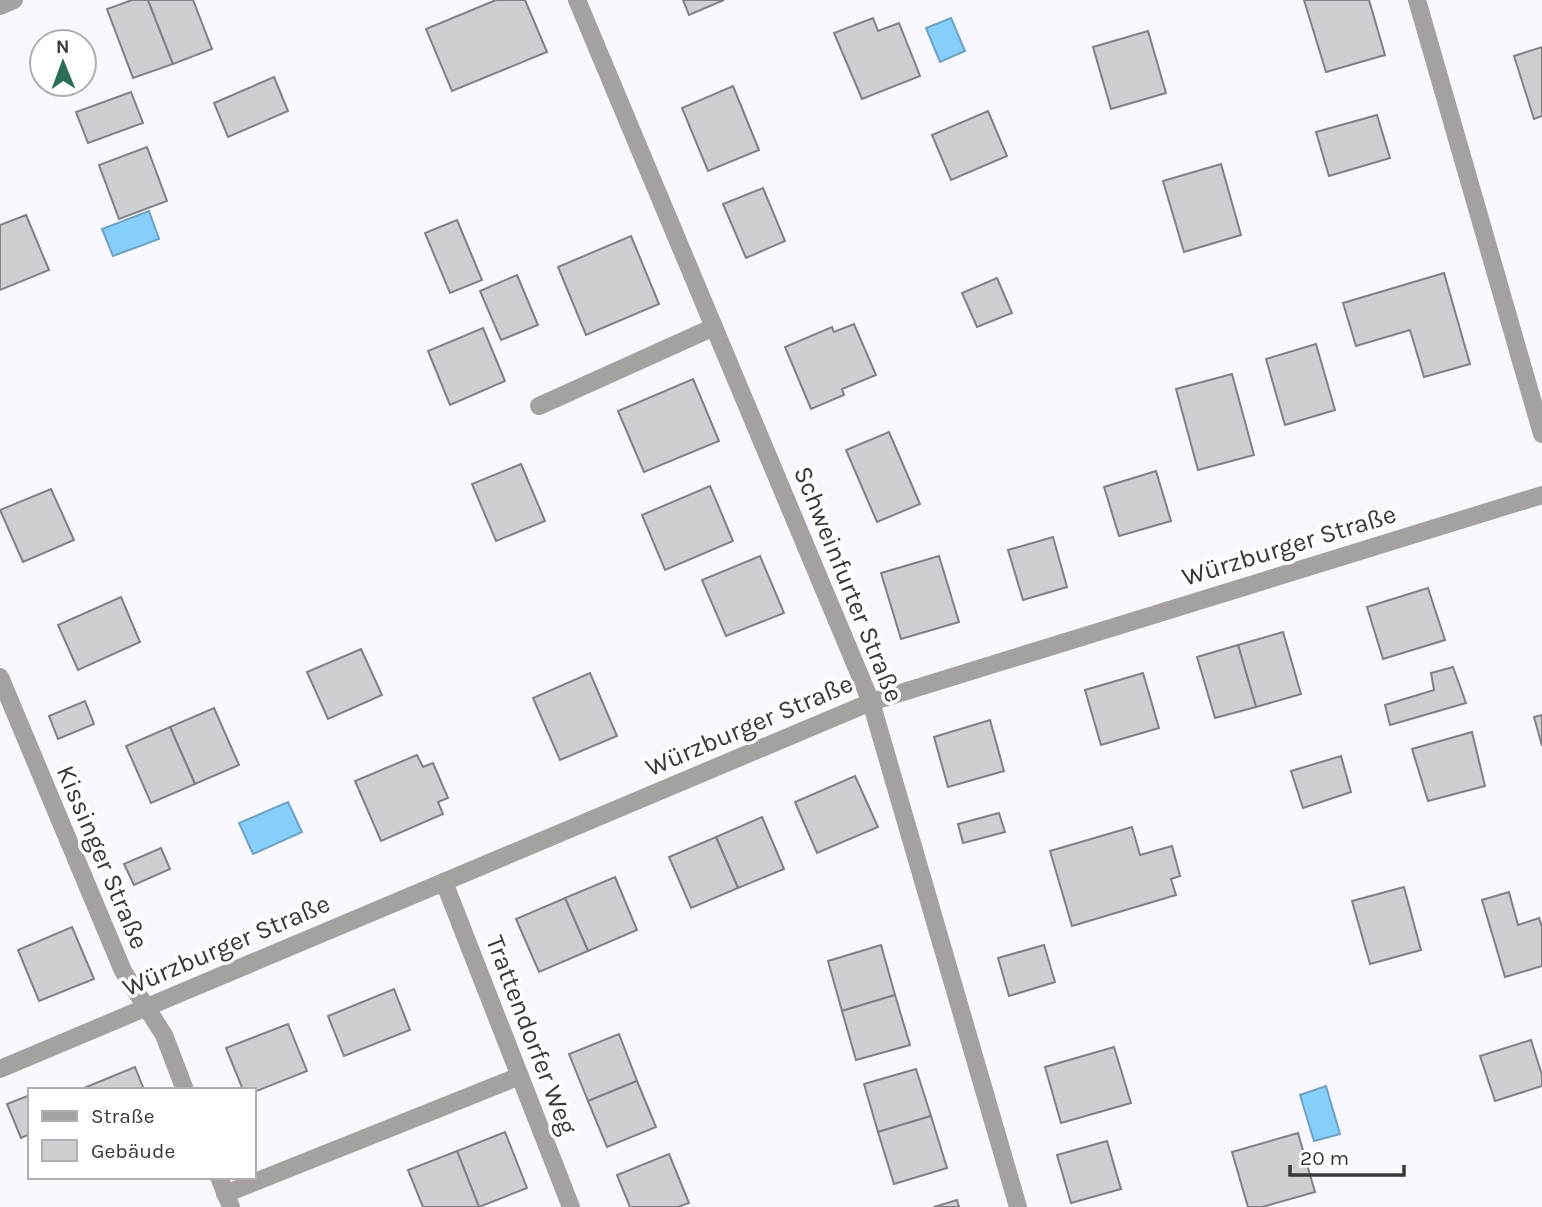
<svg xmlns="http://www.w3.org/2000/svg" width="1542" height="1207" font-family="Karla,sans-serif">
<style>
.water{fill:#86cffd;stroke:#6fa2c2;stroke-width:2}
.building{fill:#ceced3;stroke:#818086;stroke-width:2}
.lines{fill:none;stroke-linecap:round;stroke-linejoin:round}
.minor{stroke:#a4a1a0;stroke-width:18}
.labels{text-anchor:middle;stroke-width:7;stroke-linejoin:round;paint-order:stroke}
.street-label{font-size:26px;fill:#38383a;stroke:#fff}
</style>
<rect width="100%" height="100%" fill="#f9f8fe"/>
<!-- water -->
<g class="water">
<polygon points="951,18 965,51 940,62 926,28"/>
<polygon points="149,211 159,239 113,256 102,229"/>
<polygon points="288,802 302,832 253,854 239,823"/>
<polygon points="1326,1086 1340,1134 1314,1141 1300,1095"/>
</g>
<!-- building -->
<g class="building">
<polygon points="132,0 148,0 173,64 133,78 107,9"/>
<polygon points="148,0 193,0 212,49 173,64"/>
<polygon points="496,0 525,0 547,52 452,91 426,29"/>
<polygon points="683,0 724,0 689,15"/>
<polygon points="1304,0 1369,0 1385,55 1326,72"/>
<polygon points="873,18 878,31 899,23 920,76 862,99 834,33"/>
<polygon points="1148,31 1166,93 1111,109 1093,47"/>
<polygon points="1542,47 1542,116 1534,119 1514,56"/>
<polygon points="274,77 288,111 228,137 214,103"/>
<polygon points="733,86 759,150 708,171 682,108"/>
<polygon points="131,92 143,123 88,143 76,112"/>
<polygon points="988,111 1007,156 951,180 932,135"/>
<polygon points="1377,115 1390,158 1329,176 1316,132"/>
<polygon points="147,147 167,201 119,219 99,165"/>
<polygon points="1221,164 1241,235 1184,252 1163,181"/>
<polygon points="763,188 785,241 746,258 723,204"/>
<polygon points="26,215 49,270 0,290 0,225"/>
<polygon points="457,220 482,280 450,293 425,233"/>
<polygon points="631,236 659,304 586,335 558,267"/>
<polygon points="1444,273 1470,364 1424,377 1410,330 1356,346 1343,303"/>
<polygon points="517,275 538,325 501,340 480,291"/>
<polygon points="997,278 1012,313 977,327 962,293"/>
<polygon points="854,324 876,375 842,389 844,395 811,409 785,347 832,327 834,332"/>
<polygon points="483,328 505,381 450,405 428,351"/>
<polygon points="1316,344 1335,410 1285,425 1266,359"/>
<polygon points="1232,374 1254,455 1198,470 1176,389"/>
<polygon points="693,379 719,441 644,472 618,411"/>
<polygon points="889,432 920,504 877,522 846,450"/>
<polygon points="521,464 545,521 496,541 472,484"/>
<polygon points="1156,471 1171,521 1119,536 1104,487"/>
<polygon points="710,486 733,541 665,570 642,515"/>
<polygon points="51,489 74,540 23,562 0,510"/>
<polygon points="1053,537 1067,587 1023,600 1008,550"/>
<polygon points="760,556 784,613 726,636 702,580"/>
<polygon points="939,556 959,622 901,639 881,573"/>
<polygon points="1428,588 1445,640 1383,659 1367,607"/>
<polygon points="121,597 140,642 78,670 58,625"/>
<polygon points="1283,632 1301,694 1256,707 1238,645"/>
<polygon points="1238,645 1256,707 1215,718 1197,657"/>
<polygon points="361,649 382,695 328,719 307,672"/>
<polygon points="1453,667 1466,703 1390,725 1385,705 1434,690 1431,673"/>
<polygon points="590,673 617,736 560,760 533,698"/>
<polygon points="1143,673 1159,728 1101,745 1085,690"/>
<polygon points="85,701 94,724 58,739 49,716"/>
<polygon points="214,708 239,765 195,784 170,727"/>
<polygon points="1542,715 1542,746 1534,717"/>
<polygon points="990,720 1004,771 948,787 934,737"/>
<polygon points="170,727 195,784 151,803 126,746"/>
<polygon points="1472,732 1485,786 1428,801 1412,749"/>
<polygon points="417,755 423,767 433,763 448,798 438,802 443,814 381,841 355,781"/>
<polygon points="1341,756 1351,792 1303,808 1291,771"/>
<polygon points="855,776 878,827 817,853 795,802"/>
<polygon points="999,813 1005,832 963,843 958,824"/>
<polygon points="762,817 784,869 738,888 716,837"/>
<polygon points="1132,827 1140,855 1172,846 1180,876 1171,879 1176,895 1072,926 1050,851"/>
<polygon points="716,837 738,888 691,908 669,857"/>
<polygon points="161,848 170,869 134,885 124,864"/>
<polygon points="615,877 637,930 588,951 565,898"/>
<polygon points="1404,887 1421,950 1370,964 1352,901"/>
<polygon points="1509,892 1518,925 1539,918 1542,927 1542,966 1505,977 1482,900"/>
<polygon points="565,898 588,951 539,972 516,919"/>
<polygon points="72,927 94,979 39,1001 18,950"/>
<polygon points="881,945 895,995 842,1011 828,961"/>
<polygon points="1044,945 1055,982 1009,996 998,958"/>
<polygon points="394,989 410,1030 344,1056 328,1016"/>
<polygon points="895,995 910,1045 856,1060 842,1011"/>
<polygon points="288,1024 307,1071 254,1092 254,1090 243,1090 226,1048"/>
<polygon points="619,1034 637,1081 588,1101 569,1054"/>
<polygon points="1531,1040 1542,1075 1542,1086 1495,1101 1480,1056"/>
<polygon points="1114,1047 1131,1103 1061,1123 1045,1067"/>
<polygon points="135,1067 144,1090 79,1090"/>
<polygon points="916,1069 931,1116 878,1132 864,1084"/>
<polygon points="637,1081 656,1127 607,1147 588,1101"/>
<polygon points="30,1095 30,1134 21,1138 7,1104"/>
<polygon points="931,1116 947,1168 894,1184 878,1132"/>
<polygon points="505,1132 527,1188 479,1207 457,1151"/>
<polygon points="1298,1133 1315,1192 1262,1207 1248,1207 1232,1152"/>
<polygon points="1107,1141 1121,1189 1071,1203 1057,1155"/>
<polygon points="457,1151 479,1207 423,1207 408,1170"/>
<polygon points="669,1154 689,1203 678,1207 630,1207 617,1175"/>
<polygon points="957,1200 959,1207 934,1207"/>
</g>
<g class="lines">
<!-- minor -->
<g class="minor">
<polyline points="577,0 871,702 1018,1207"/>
<polyline points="1417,0 1542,434"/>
<polyline points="0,6 14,0"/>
<polyline points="539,406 714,327"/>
<polyline points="0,677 123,971 164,1035 185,1090"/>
<polyline points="444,882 571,1207"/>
<polyline points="0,1069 871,702 1542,495"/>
<polyline points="219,1177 231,1207"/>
<polyline points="225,1194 520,1076"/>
</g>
</g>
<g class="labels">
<!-- street labels -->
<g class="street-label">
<text transform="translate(1289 545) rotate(-17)" y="9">Würzburger Straße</text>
<text transform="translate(849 584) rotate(68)" y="9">Schweinfurter Straße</text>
<text transform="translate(749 725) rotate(-23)" y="9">Würzburger Straße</text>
<text transform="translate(103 857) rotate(67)" y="9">Kissinger Straße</text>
<text transform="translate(226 945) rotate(-23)" y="9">Würzburger Straße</text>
<text transform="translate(532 1035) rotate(69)" y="9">Trattendorfer Weg</text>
</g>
</g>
<!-- legend -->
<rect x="28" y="1088" width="228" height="91" fill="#ffffff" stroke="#afafb0" stroke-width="2"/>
<rect x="42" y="1111" width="35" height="10" fill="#a4a1a0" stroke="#afafb0" stroke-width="2"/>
<text x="91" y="1123" font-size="21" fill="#38383a">Straße</text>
<rect x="42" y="1140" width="35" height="21" fill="#ceced3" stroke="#afafb0" stroke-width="2"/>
<text x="91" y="1158" font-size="21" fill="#38383a">Gebäude</text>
<!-- north arrow -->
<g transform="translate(63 63) rotate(359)"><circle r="33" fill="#ffffff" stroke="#afafb0" stroke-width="2"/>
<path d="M0-5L12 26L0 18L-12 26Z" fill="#2d6c59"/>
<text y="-10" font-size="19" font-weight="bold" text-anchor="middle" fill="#38383a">N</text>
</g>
<!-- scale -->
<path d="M1290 1165v10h114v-10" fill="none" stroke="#38383a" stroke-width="3.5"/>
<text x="1300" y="1165" font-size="21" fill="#38383a" stroke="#ffffff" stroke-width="5" paint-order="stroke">20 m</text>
</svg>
